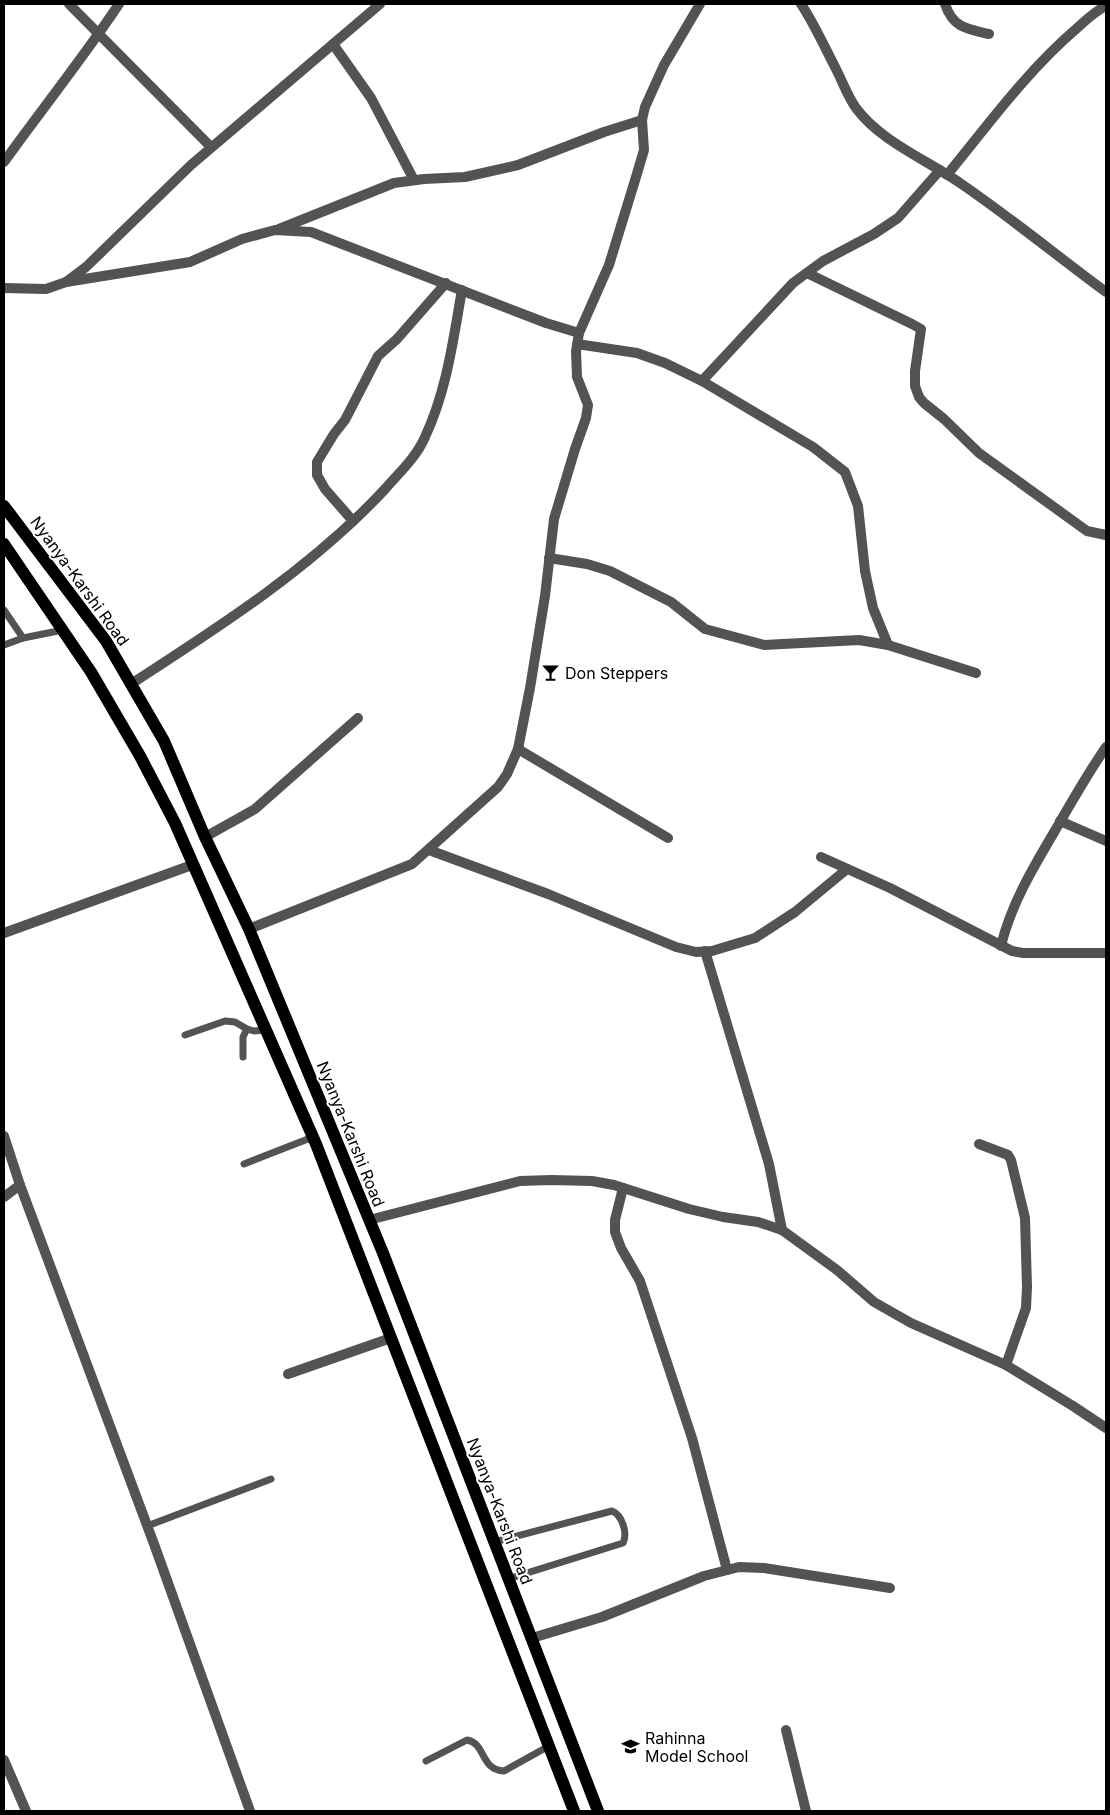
<svg xmlns="http://www.w3.org/2000/svg" width="1110" height="1815" font-family="Inter,sans-serif">
<style>
.lines{fill:none;stroke-linecap:round;stroke-linejoin:round}
.service{stroke:#535353;stroke-width:7}
.minor{stroke:#535353;stroke-width:10}
.tertiary{stroke:#535353;stroke-width:10}
.primary{stroke:#000;stroke-width:12}
.labels{text-anchor:middle;stroke-width:4;stroke-linejoin:round;paint-order:stroke}
.street-label{font-size:16px;fill:#000;stroke:#fff}
.poi-label{font-size:16px;fill:#000;stroke:#fff;text-anchor:start}
</style>
<rect width="100%" height="100%" fill="#fff"/>
<g class="lines">
<!-- service -->
<g class="service">
<polyline points="4,610 23,638"/>
<polyline points="4,645 23,638 63,630"/>
<polyline points="185,1035 225,1021 235,1022 247,1029 254,1031 265,1030"/>
<polyline points="243,1057 243,1037 247,1029"/>
<polyline points="244,1164 313,1137"/>
<polyline points="147,1526 271,1479"/>
<path d="M494,1542L612,1511C622,1515 628,1533 623,1543L508,1579"/>
<path d="M426,1761L467,1740C486,1743 480,1770 504,1771L549,1746"/>
</g>
<!-- minor -->
<g class="minor">
<polyline points="69,4 211,147"/>
<path d="M801,4C815,25 825,48 837,71C843,83 848,97 856,108C880,141 927,160 960,183C1010,217 1057,256 1106,292"/>
<path d="M945,4C953,28 967,29 989,34"/>
<polyline points="333,44 371,98 414,180"/>
<path d="M4,162C42,109 83,58 119,4"/>
<path d="M947,175C988,125 1027,71 1076,29C1086,20 1095,11 1106,6"/>
<polyline points="279,229 394,183 424,179 465,177 518,165 604,132 642,120"/>
<polyline points="807,273 912,324 921,329 915,371 915,386 919,397 924,403 944,419 979,453 1087,531 1106,535"/>
<polyline points="66,282 190,262 242,239 275,230 311,232 546,323 579,333"/>
<polyline points="577,344 637,353 665,363 702,381 813,447 845,472 858,506 865,571 873,608 888,645"/>
<polyline points="702,381 793,283 823,261 874,234 898,218 940,170"/>
<polyline points="353,521 325,489 317,475 317,462 334,434 345,420 378,356 397,339 446,283"/>
<polyline points="549,558 587,564 610,571 671,602 705,629 764,645 859,640 888,645 976,673"/>
<path d="M131,684C221,626 314,566 386,488C400,472 417,456 425,437C447,390 453,340 462,290"/>
<polyline points="518,749 668,838"/>
<polyline points="1060,821 1106,841"/>
<polyline points="205,837 255,809 358,718"/>
<polyline points="429,850 548,894 676,947 696,952 712,951 755,938 795,912 847,869"/>
<polyline points="821,857 890,888 1012,951 1023,953 1106,953"/>
<polyline points="249,929 412,864 498,787 507,774 518,749 530,688 545,596 554,519 575,449 586,418 588,405 577,377 576,351 579,333 609,265 636,177 644,150 642,120 645,107 664,65 700,4"/>
<polyline points="4,933 192,865"/>
<path d="M1001,946C1011,904 1034,866 1056,829C1072,801 1088,773 1106,747"/>
<polyline points="705,951 769,1164 782,1230"/>
<polyline points="4,1136 20,1185 154,1544 250,1811"/>
<polyline points="979,1144 1008,1155 1011,1160 1025,1218 1027,1287 1026,1308 1006,1365"/>
<polyline points="623,1188 615,1220 615,1232 621,1248 640,1281 692,1438 727,1570"/>
<polyline points="4,1197 20,1185"/>
<polyline points="369,1220 520,1181 551,1180 592,1181 614,1185 689,1209 723,1217 758,1222 782,1230 837,1270 874,1302 911,1323 1006,1365 1073,1406 1106,1428"/>
<polyline points="288,1374 391,1338"/>
<polyline points="532,1638 602,1617 704,1576 739,1567 764,1568 890,1588"/>
<polyline points="786,1730 806,1811"/>
<polyline points="4,1760 26,1811"/>
</g>
<!-- tertiary -->
<polyline class="tertiary" points="4,288 46,289 66,282 86,267 191,165 380,4"/>
<!-- primary -->
<g class="primary">
<polyline points="4,506 106,641 164,741 205,837 249,929 383,1253 598,1811"/>
<polyline points="4,544 91,672 140,756 175,823 316,1144 574,1811"/>
</g>
</g>
<!-- icons -->
<defs>
<symbol id="bar-bare" viewBox="-9 -9 18 18"><path d="M-6-5H6L.8 .8V4.5H3.5V6h-7V4.5H-.8V.8Z" fill="#000" stroke="#fff" stroke-width="2.5" paint-order="stroke"/></symbol>
<symbol id="school-bare" viewBox="-9 -9 18 18"><path d="M0-5L7-2L0 1L-7-2ZM-4 1L0 2.5L4 1V4Q0 6-4 4Z" fill="#000" stroke="#fff" stroke-width="2.5" paint-order="stroke"/></symbol>
</defs>
<g fill-rule="evenodd">
<use href="#bar-bare" x="538" y="660" width="25" height="25"/>
<use href="#school-bare" x="618" y="1734" width="25" height="25"/>
</g>
<g class="labels">
<!-- street labels -->
<g class="street-label">
<text transform="translate(80 581) rotate(54)" y="6">Nyanya-Karshi Road</text>
<text transform="translate(351 1134) rotate(68)" y="6">Nyanya-Karshi Road</text>
<text transform="translate(500 1511) rotate(69)" y="6">Nyanya-Karshi Road</text>
</g>
<!-- poi labels -->
<g class="poi-label">
<text x="565" y="679">Don Steppers</text>
<text x="645" y="1744">Rahinna<tspan x="645" dy="18">Model School</tspan></text>
</g>
</g>
<!-- border -->
<rect width="1110" height="1815" fill="none" stroke="#000000" stroke-width="10"/>
</svg>
